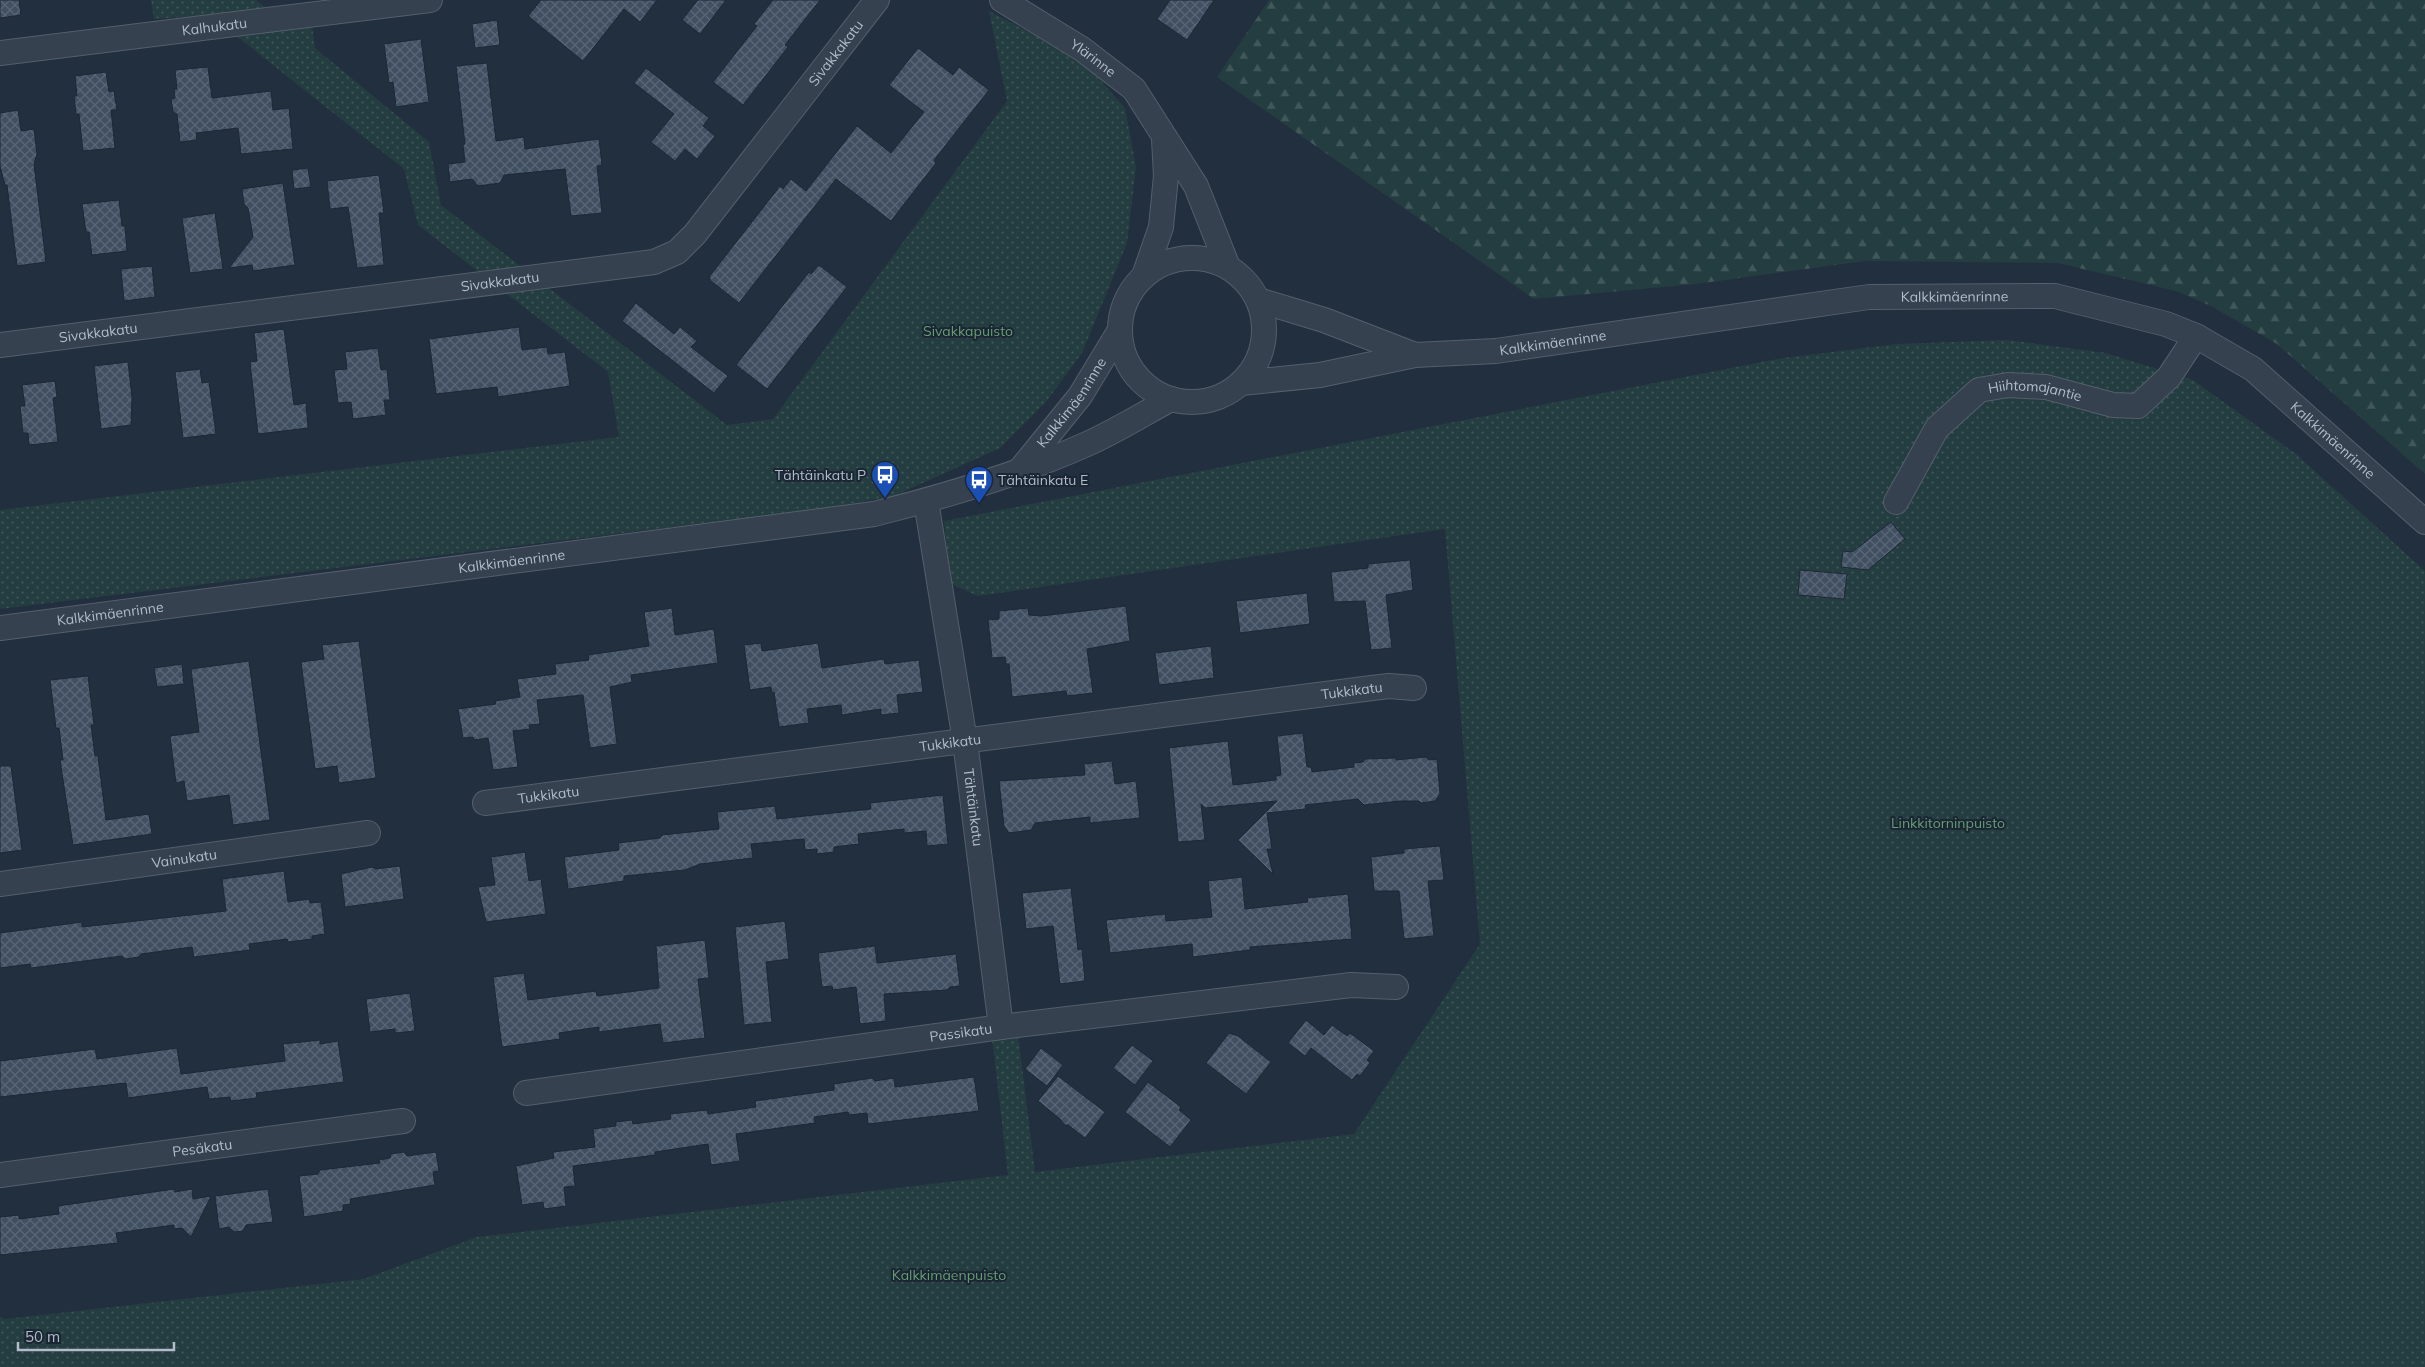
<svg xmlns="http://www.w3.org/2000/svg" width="2425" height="1367" font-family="Mulish,sans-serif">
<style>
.forest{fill:url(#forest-firs)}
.park{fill:url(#park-dots)}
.building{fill:url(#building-cross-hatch);stroke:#1d2836}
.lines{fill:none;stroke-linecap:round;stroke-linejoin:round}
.minor-casing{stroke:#545f6d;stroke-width:26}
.minor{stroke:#36414f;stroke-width:24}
.labels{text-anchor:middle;stroke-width:4;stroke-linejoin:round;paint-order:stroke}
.street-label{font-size:14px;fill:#b2bcca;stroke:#1b2634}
.park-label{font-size:14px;fill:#679d72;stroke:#1b2634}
.poi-label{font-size:14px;fill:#b2bcca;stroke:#1b2634;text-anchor:end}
</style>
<defs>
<pattern id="forest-firs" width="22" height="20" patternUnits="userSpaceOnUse" patternTransform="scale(1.25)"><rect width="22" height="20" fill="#243d40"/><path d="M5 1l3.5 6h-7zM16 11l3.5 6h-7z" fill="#41575a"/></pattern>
<pattern id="park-dots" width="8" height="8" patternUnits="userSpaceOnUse" patternTransform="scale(1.25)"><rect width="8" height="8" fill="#243d40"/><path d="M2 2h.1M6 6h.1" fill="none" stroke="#41575a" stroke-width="1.8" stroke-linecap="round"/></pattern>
<pattern id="building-cross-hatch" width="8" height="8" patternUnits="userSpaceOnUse" patternTransform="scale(1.25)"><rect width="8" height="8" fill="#404f61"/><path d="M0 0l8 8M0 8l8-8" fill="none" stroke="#596676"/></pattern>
</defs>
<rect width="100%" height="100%" fill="#222f3f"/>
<!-- forest -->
<polygon class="forest" points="1269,0 2425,0 2425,474 2277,344 2211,306 2176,291 2058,263 1865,261 1696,284 1534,299 1217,77"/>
<!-- park -->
<g class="park">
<polygon points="151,0 256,0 294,28 312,26 315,48 429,142 441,205 727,425 773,419 1007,101 989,11 1048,42 1094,73 1125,108 1136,167 1127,243 1082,353 1046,402 1000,448 894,496 820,509 0,609 0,510 619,437 608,372 418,225 404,169 210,15 154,19"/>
<polygon points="2008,340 2106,353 2193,380 2296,454 2425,571 2425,1367 0,1367 0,1316 5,1319 364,1279 477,1237 1008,1175 992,1037 1018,1034 1035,1172 1354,1134 1480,944 1445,529 978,596 951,584 944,521 1783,358 1897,344"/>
</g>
<!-- building -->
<g class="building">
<polygon points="0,0 19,0 21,15 0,18"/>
<polygon points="541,0 657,0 640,22 624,9 583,61 528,16"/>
<polygon points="698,0 726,0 700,34 682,20"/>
<polygon points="773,0 820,0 785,45 788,47 743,105 713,82 757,26 754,24"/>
<polygon points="1170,0 1214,0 1187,40 1157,19"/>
<polygon points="497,20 500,45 475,48 472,24"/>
<polygon points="421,39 429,102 396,107 393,82 389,83 384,44"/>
<polygon points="918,48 953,75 959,67 989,90 934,160 936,163 891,221 836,179 739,303 711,281 709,277 780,186 783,189 791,179 806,191 857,126 891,153 924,112 889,85"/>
<polygon points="487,63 496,141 524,137 525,149 599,139 602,165 597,166 602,213 571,216 565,169 504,175 500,183 478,186 472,179 450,182 448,164 465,162 463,145 465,144 456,66"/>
<polygon points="208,67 212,98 271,91 273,110 289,108 293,149 241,154 238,128 196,133 197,140 180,142 177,114 173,112 171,99 175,98 174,89 177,89 175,70"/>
<polygon points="646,68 709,118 703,126 715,136 697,159 685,149 675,161 651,142 674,114 634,83"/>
<polygon points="106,72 109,92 114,91 117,110 111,110 115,148 83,151 79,114 76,114 74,96 77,96 75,76"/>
<polygon points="18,110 21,131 34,129 37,154 34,164 46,262 17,266 7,185 5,185 0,166 0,113"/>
<polygon points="308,168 311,187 294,189 292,170"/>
<polygon points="379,175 384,213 379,213 384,265 357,268 348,207 330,209 327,181"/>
<polygon points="283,183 295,265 253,271 252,265 229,268 253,237 248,208 244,204 242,189"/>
<polygon points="119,200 122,226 125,226 127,251 92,255 89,232 86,232 82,204"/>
<polygon points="215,213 223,269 190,273 182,218"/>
<polygon points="819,265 847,287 767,389 736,365 809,272 811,274"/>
<polygon points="152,266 155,297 124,301 121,269"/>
<polygon points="636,303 674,334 680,327 697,341 691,347 728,376 714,393 622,321"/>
<polygon points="519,327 522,350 547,347 548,354 565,352 570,386 498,397 497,387 436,394 429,339"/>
<polygon points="284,329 294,405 306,403 308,428 258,434 250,362 257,361 254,333"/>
<polygon points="378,348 381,370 387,369 390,400 384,400 386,415 353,419 351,402 338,403 334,370 347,369 345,352"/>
<polygon points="128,362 132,397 131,425 101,429 94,366"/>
<polygon points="200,369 202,383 209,382 216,434 183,438 175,372"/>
<polygon points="55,381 57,397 53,398 58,442 29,445 28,433 23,433 20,406 25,406 22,385"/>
<polygon points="1891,522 1905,539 1868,570 1841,567 1843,551 1852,552"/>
<polygon points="1410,560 1413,590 1386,595 1392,648 1371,650 1365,601 1334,602 1331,572 1368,568 1368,564"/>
<polygon points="1800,570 1847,574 1844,599 1798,595"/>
<polygon points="1307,593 1310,624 1240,633 1236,601"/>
<polygon points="1126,606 1130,641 1087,649 1093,693 1067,696 1066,691 1012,697 1009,664 1006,664 1005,657 992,658 988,620 999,619 999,611 1028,608 1029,615 1041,616"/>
<polygon points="672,608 675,635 714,629 718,663 631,675 632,682 610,687 617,744 590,748 583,695 537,700 540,724 529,725 530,729 513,731 518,767 493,770 488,738 474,740 473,737 463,738 458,709 496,704 495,701 520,697 517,679 556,674 555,664 589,660 588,655 649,646 644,612"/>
<polygon points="359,641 376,778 339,783 337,766 315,769 301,662 324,659 322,645"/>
<polygon points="761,643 762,651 818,643 822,668 884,659 885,664 919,660 923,692 897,695 899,713 881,715 881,709 842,715 841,705 807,709 809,723 779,727 774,692 772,693 771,687 750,690 744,645"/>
<polygon points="1211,646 1214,678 1159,685 1155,653"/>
<polygon points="249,661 270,820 233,825 229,795 187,801 184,781 176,783 170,736 199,732 191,669"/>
<polygon points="182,664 184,684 157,687 154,668"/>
<polygon points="88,676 94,725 91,725 95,756 98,756 106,820 149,814 152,834 73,845 60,760 63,760 59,728 56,728 50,680"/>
<polygon points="1303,733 1307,767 1311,767 1312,772 1354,767 1354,763 1363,762 1365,759 1396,758 1396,760 1426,757 1429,760 1437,759 1440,794 1435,801 1421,803 1419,801 1400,801 1364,805 1358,799 1305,805 1306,809 1267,813 1272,849 1267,849 1273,874 1238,840 1277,801 1205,808 1201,804 1205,840 1178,842 1169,748 1228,741 1233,785 1276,780 1276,776 1281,775 1277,736"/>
<polygon points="1112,761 1115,784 1136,781 1140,818 1090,823 1090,817 1035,823 1031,830 1009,833 1004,826 999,781 1085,775 1084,764"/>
<polygon points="0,766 11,766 22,850 0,853"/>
<polygon points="943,795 948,844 927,846 926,831 904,833 904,829 858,834 859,844 834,847 834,852 817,854 817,849 805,850 804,839 751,844 753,858 700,864 685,870 624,876 624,881 568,889 564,857 619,850 618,843 660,838 662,835 719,829 717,812 775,806 777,819 871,809 870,803"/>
<polygon points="1440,846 1444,880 1428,881 1434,936 1404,939 1399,891 1374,891 1371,857 1404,853 1404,849"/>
<polygon points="525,852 529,881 541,879 546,914 486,922 478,887 495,885 491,857"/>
<polygon points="400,866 404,899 345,907 341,874 372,867 376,869"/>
<polygon points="284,871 288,902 309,899 310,903 321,902 325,934 312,936 312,939 288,942 287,939 249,944 250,950 194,957 192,947 141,954 139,957 125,959 122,956 31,968 30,964 0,968 0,933 82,922 82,927 226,911 222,879"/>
<polygon points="1242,877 1245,909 1308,902 1307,898 1348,894 1352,939 1250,947 1250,950 1193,957 1192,944 1110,953 1106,920 1165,914 1166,921 1212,917 1208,881"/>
<polygon points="1071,888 1078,950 1082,949 1085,981 1060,984 1053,926 1026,929 1022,893"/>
<polygon points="785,921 789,959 766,962 772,1022 744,1025 735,927"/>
<polygon points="705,940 709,978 698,979 705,1038 663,1043 660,1024 599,1032 599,1027 559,1033 560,1039 502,1047 493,977 524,973 528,1000 596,991 597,996 659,988 656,946"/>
<polygon points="875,946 877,963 956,954 960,986 950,987 947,990 884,994 886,1021 860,1024 856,987 833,990 832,986 822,987 818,953"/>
<polygon points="410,993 415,1031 395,1033 395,1029 370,1032 366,999"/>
<polygon points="1306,1020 1324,1035 1332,1025 1347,1036 1350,1033 1374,1051 1367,1060 1370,1063 1360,1076 1357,1074 1352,1080 1311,1048 1305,1056 1288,1043"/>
<polygon points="1229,1033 1238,1036 1271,1062 1246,1094 1206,1063"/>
<polygon points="320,1040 320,1044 338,1041 344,1082 256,1093 257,1098 231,1101 230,1097 209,1099 207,1087 128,1098 126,1083 0,1097 0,1061 95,1049 97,1059 177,1048 181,1074 285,1061 283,1044"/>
<polygon points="1132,1045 1153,1061 1135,1085 1113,1068"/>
<polygon points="1041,1048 1063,1065 1047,1086 1025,1069"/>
<polygon points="1058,1076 1105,1112 1085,1138 1068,1125 1065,1125 1059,1118 1038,1101"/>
<polygon points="974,1077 979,1111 868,1124 867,1113 849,1115 848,1112 814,1117 815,1123 736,1134 740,1161 711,1165 708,1144 655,1152 655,1155 573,1166 575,1186 564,1187 566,1206 544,1209 543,1202 522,1205 516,1166 554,1158 553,1152 595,1147 593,1129 616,1126 616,1122 632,1120 633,1124 671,1119 670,1114 707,1110 708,1114 756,1107 755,1101 834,1090 834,1084 872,1078 875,1081 894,1078 895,1087"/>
<polygon points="1148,1082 1181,1107 1179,1110 1191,1120 1170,1147 1125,1112"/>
<polygon points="404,1152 407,1156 436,1152 439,1171 433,1172 435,1185 350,1199 351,1204 343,1205 343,1211 304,1217 299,1176 318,1174 320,1170 380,1163 379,1160 390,1158 391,1154"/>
<polygon points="174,1189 175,1192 192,1189 193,1199 211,1196 191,1237 182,1228 174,1229 174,1225 116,1233 118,1243 0,1255 0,1217 19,1215 19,1219 59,1214 58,1206"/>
<polygon points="268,1189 273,1222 246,1225 243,1231 234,1232 229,1227 219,1229 215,1196"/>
</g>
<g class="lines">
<defs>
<g id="minor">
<path id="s1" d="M1002,0L1082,49L1134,89L1196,186L1228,267"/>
<path id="s2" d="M0,53L430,0"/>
<circle cx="1192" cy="330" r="72"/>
<polyline points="1144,276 1161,227 1166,176 1164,139"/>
<polyline points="1258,300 1324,320 1415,355"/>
<path id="s3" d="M0,345L654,262L677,252L695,234L877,0"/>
<path id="s4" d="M1241,383L1320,375L1415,355L1496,351L1869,297L2055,296L2166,324L2196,336L2253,369L2425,522"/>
<path id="s5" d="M1020,470L1080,396L1120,330"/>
<path id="s6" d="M926,501L965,741L1001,1027"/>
<path id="s7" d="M1896,502L1937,428L1979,390L2008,385L2046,387L2113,405L2138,406L2169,377L2196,336"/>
<path id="s8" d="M0,628L874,514C946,496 1018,475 1087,444C1116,431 1143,414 1171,399"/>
<path id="s9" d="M485,803L1372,688L1389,686L1414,688"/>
<path id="s10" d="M0,884L368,833"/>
<path id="s11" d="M526,1093L1001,1027L1351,985L1396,987"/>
<path id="s12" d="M0,1175L403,1121"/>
</g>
</defs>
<!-- minor casing -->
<use href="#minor" class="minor-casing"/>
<!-- minor -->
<use href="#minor" class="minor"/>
</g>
<!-- icons -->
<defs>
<symbol id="bus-pin" viewBox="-11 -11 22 30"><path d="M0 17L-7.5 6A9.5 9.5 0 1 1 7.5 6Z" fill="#1a4fb4" stroke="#1b2634"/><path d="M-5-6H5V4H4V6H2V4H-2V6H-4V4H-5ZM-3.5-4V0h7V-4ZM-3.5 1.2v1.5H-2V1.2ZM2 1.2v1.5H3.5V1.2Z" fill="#fff"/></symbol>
</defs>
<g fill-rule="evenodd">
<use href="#bus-pin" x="869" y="459" width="32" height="43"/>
<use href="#bus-pin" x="963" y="464" width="32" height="43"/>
</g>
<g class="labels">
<!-- street labels -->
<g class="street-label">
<text dy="5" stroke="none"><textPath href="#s2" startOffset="216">Kalhukatu</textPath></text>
<text dy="5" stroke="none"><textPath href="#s3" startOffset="939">Sivakkakatu</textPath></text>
<text dy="5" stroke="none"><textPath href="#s1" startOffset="108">Ylärinne</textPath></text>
<text dy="5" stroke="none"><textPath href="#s3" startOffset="504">Sivakkakatu</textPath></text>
<text dy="5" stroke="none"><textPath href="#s4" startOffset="720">Kalkkimäenrinne</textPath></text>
<text dy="5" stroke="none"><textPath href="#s3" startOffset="99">Sivakkakatu</textPath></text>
<text dy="5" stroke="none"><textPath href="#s4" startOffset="315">Kalkkimäenrinne</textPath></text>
<text dy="5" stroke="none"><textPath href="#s7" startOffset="198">Hiihtomajantie</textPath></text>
<text dy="5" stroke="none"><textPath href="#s5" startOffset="85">Kalkkimäenrinne</textPath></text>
<text dy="5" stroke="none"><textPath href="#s4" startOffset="1140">Kalkkimäenrinne</textPath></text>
<text dy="5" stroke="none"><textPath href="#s8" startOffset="516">Kalkkimäenrinne</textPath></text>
<text dy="5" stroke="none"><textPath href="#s8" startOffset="111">Kalkkimäenrinne</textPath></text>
<text dy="5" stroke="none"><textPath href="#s9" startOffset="874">Tukkikatu</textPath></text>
<text dy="5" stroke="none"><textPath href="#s9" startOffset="469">Tukkikatu</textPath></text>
<text dy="5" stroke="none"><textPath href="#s9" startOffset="64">Tukkikatu</textPath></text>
<text dy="5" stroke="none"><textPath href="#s6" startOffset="310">Tähtäinkatu</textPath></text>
<text dy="5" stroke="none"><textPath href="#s10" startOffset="186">Vainukatu</textPath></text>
<text dy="5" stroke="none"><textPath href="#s11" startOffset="439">Passikatu</textPath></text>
<text dy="5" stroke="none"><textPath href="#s12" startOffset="204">Pesäkatu</textPath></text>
</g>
<!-- park labels -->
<g class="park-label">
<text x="968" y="336">Sivakkapuisto</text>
<text x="1948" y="828">Linkkitorninpuisto</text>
<text x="949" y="1280">Kalkkimäenpuisto</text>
</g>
<!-- poi labels -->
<g class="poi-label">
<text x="866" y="480">Tähtäinkatu P</text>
<text x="998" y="485" text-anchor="start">Tähtäinkatu E</text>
</g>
</g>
<!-- scale -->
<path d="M18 1342v8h156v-8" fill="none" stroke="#b2bcca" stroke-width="2.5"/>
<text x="25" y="1342" font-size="15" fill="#b2bcca" stroke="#1b2634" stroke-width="4" paint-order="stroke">50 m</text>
</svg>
